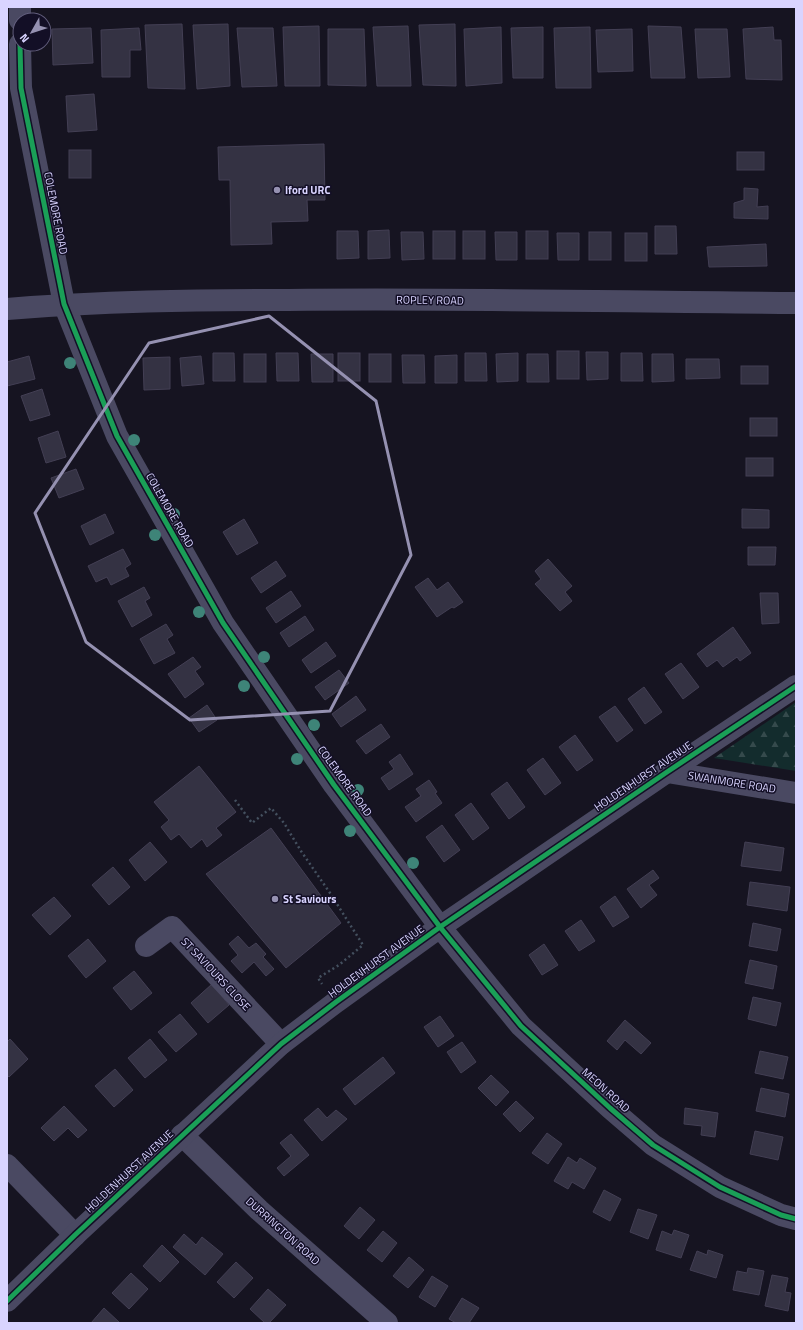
<svg xmlns="http://www.w3.org/2000/svg" width="803" height="1330" font-family="'Titillium Web',sans-serif">
<style>
.forest{fill:url(#forest-firs)}
.building{fill:#343243;stroke:#433f54}
.lines{fill:none;stroke-linecap:round;stroke-linejoin:round}
.path{stroke:#44505f;stroke-width:2.5;stroke-dasharray:2 3;stroke-linecap:butt}
.minor{stroke:#4a4962;stroke-width:22}
.cycleway-casing{stroke:#130f26;stroke-width:8}
.cycleway{stroke:#1a9f57;stroke-width:5}
.tree{fill:#3e8478}
.marked{fill:none;stroke:#9591b1;stroke-width:3;stroke-linejoin:round}
.poi-dot{fill:#9591b1;stroke:#130f26;stroke-width:1.5}
.labels{text-anchor:middle;stroke-width:3;stroke-linejoin:round;paint-order:stroke}
.poi-label{font-size:11px;font-weight:bold;fill:#d9d4ff;stroke:#130f26;text-anchor:start}
.street-label{font-size:11px;fill:#d9d4ff;stroke:#130f26}
</style>
<defs>
<pattern id="forest-firs" width="22" height="20" patternUnits="userSpaceOnUse"><rect width="22" height="20" fill="#132c2d"/><path d="M5 1l3.5 6h-7zM16 11l3.5 6h-7z" fill="#354a4c"/></pattern>
</defs>
<rect width="100%" height="100%" fill="#161421"/>
<!-- forest -->
<polygon class="forest" points="796,702 796,771 714,758"/>
<!-- building -->
<g class="building">
<polygon points="182,24 185,89 148,88 145,25"/>
<polygon points="228,24 230,86 197,89 193,25"/>
<polygon points="455,24 456,86 423,85 419,25"/>
<polygon points="319,26 320,86 285,86 283,27"/>
<polygon points="408,26 411,86 377,86 373,27"/>
<polygon points="648,26 681,27 685,78 651,78"/>
<polygon points="501,27 502,83 466,86 464,29"/>
<polygon points="543,27 543,78 513,78 511,28"/>
<polygon points="590,27 591,88 556,88 554,28"/>
<polygon points="773,27 774,40 781,40 782,80 746,79 743,29"/>
<polygon points="91,28 93,63 53,65 52,29"/>
<polygon points="139,28 141,50 130,50 130,77 102,77 101,30"/>
<polygon points="237,28 273,28 277,86 242,87"/>
<polygon points="328,29 364,29 366,86 328,85"/>
<polygon points="632,29 633,71 598,72 596,30"/>
<polygon points="695,29 727,29 730,77 698,78"/>
<polygon points="94,94 97,130 68,132 66,96"/>
<polygon points="324,144 325,200 307,200 308,221 271,222 272,244 231,245 230,180 219,180 218,147"/>
<rect x="69" y="150" width="22" height="28"/>
<rect x="737" y="152" width="27" height="18"/>
<polygon points="744,188 758,189 757,207 768,206 768,219 734,218 734,203 744,200"/>
<polygon points="655,226 676,226 677,254 655,254"/>
<polygon points="389,230 390,258 368,259 368,231"/>
<polygon points="337,231 358,231 359,258 337,259"/>
<rect x="433" y="231" width="22" height="28"/>
<rect x="463" y="231" width="22" height="28"/>
<rect x="526" y="231" width="22" height="28"/>
<polygon points="401,232 423,232 424,259 402,260"/>
<polygon points="495,232 517,232 517,260 496,260"/>
<rect x="589" y="232" width="22" height="28"/>
<polygon points="557,233 579,233 579,260 558,260"/>
<rect x="625" y="233" width="22" height="28"/>
<polygon points="766,244 767,266 709,267 707,247"/>
<rect x="557" y="351" width="22" height="28"/>
<polygon points="586,352 608,352 608,379 587,380"/>
<polygon points="213,353 234,353 235,381 213,381"/>
<polygon points="276,353 298,353 299,381 277,381"/>
<rect x="338" y="353" width="22" height="28"/>
<polygon points="465,353 486,353 487,381 465,381"/>
<polygon points="518,353 518,381 497,382 496,354"/>
<polygon points="621,353 642,353 643,381 621,381"/>
<rect x="244" y="354" width="22" height="28"/>
<polygon points="311,354 333,354 333,382 312,382"/>
<rect x="369" y="354" width="22" height="28"/>
<polygon points="527,354 548,354 549,382 527,382"/>
<polygon points="652,354 673,354 674,381 652,382"/>
<polygon points="402,355 424,355 425,383 403,383"/>
<polygon points="457,355 457,383 435,383 435,356"/>
<polygon points="29,356 35,379 7,386 7,362"/>
<polygon points="201,356 204,384 182,386 180,358"/>
<polygon points="170,357 170,389 144,390 143,358"/>
<polygon points="686,359 719,359 720,378 686,379"/>
<rect x="741" y="366" width="27" height="18"/>
<polygon points="42,389 50,415 30,421 21,396"/>
<rect x="750" y="418" width="27" height="18"/>
<polygon points="58,431 66,457 46,463 38,438"/>
<rect x="746" y="458" width="27" height="18"/>
<polygon points="76,469 84,489 59,498 51,478"/>
<polygon points="742,509 769,510 769,528 742,528"/>
<polygon points="105,514 114,533 90,545 81,526"/>
<polygon points="244,519 258,543 237,555 223,532"/>
<polygon points="748,547 776,547 775,565 748,565"/>
<polygon points="123,549 131,564 125,568 129,576 111,585 107,577 96,582 88,566"/>
<polygon points="548,559 572,586 565,592 572,601 560,611 535,584 541,579 535,571"/>
<polygon points="276,561 286,576 261,593 251,578"/>
<polygon points="428,578 437,590 448,582 463,602 454,608 452,607 437,617 415,587"/>
<polygon points="144,587 150,598 145,601 152,615 132,627 118,601"/>
<polygon points="291,591 301,606 276,623 266,608"/>
<polygon points="760,593 778,593 779,623 762,624"/>
<polygon points="305,616 314,630 289,647 280,633"/>
<polygon points="166,624 173,635 167,639 175,653 154,664 140,639"/>
<polygon points="733,627 751,653 740,661 737,657 723,667 717,660 707,667 697,654"/>
<polygon points="326,642 336,656 311,673 302,660"/>
<polygon points="193,657 201,667 195,671 204,684 185,698 168,674"/>
<polygon points="681,663 699,687 683,699 665,674"/>
<polygon points="339,670 349,683 325,700 315,687"/>
<polygon points="644,687 662,712 645,724 628,699"/>
<polygon points="356,696 366,710 341,727 332,714"/>
<polygon points="207,705 217,720 199,732 189,718"/>
<polygon points="615,706 633,730 617,742 599,717"/>
<polygon points="381,724 390,737 366,754 356,741"/>
<polygon points="575,735 593,760 577,771 559,747"/>
<polygon points="400,754 413,774 389,790 381,778 394,769 389,762"/>
<polygon points="543,758 561,783 545,795 527,770"/>
<polygon points="199,766 236,812 216,828 222,835 207,847 202,839 191,848 179,834 171,840 161,827 169,820 154,802"/>
<polygon points="429,780 437,792 435,793 442,803 416,822 405,807 421,796 416,789"/>
<polygon points="507,782 525,807 509,819 491,794"/>
<polygon points="471,803 489,828 473,840 455,815"/>
<polygon points="442,825 460,850 444,862 426,837"/>
<polygon points="271,828 341,923 286,968 206,874"/>
<polygon points="150,842 167,862 145,881 129,860"/>
<polygon points="745,842 784,848 781,871 741,866"/>
<polygon points="113,867 130,887 109,905 92,885"/>
<polygon points="653,870 659,878 649,885 657,895 641,908 627,889"/>
<polygon points="750,882 790,887 787,911 747,905"/>
<polygon points="615,896 629,917 613,927 600,907"/>
<polygon points="54,897 71,916 50,935 32,915"/>
<polygon points="581,920 595,941 579,951 565,931"/>
<polygon points="753,923 781,929 777,951 749,946"/>
<polygon points="238,936 249,948 256,943 266,954 263,957 274,969 266,976 254,962 242,973 231,961 238,955 229,944"/>
<polygon points="88,939 106,961 86,978 68,956"/>
<polygon points="544,944 558,965 542,975 529,955"/>
<polygon points="750,960 777,966 773,989 745,983"/>
<polygon points="134,971 152,993 131,1010 113,988"/>
<polygon points="212,984 229,1005 208,1023 191,1003"/>
<polygon points="753,997 781,1003 776,1026 748,1019"/>
<polygon points="180,1014 197,1034 176,1052 158,1032"/>
<polygon points="440,1016 454,1036 438,1047 424,1027"/>
<polygon points="625,1020 651,1043 641,1054 625,1040 617,1050 607,1041"/>
<polygon points="10,1039 28,1059 9,1077 7,1075 7,1042"/>
<polygon points="150,1039 167,1060 145,1078 128,1058"/>
<polygon points="462,1042 476,1062 461,1073 447,1052"/>
<polygon points="760,1051 788,1057 783,1079 755,1073"/>
<polygon points="383,1057 395,1073 355,1105 343,1089"/>
<polygon points="115,1069 133,1090 114,1107 95,1086"/>
<polygon points="491,1075 509,1092 496,1106 478,1088"/>
<polygon points="761,1088 789,1094 785,1117 756,1111"/>
<polygon points="516,1101 534,1118 520,1132 503,1114"/>
<polygon points="64,1106 87,1130 78,1138 68,1128 54,1141 41,1128"/>
<polygon points="318,1108 327,1118 336,1110 347,1119 322,1141 304,1120"/>
<polygon points="685,1108 718,1113 715,1137 701,1135 702,1126 684,1124"/>
<polygon points="755,1131 783,1137 778,1160 750,1154"/>
<polygon points="547,1133 562,1144 548,1164 532,1153"/>
<polygon points="291,1134 309,1155 284,1176 277,1168 291,1156 280,1143"/>
<polygon points="568,1157 577,1163 580,1158 596,1168 584,1189 572,1182 568,1189 554,1181"/>
<polygon points="604,1190 621,1199 610,1221 593,1212"/>
<polygon points="360,1207 375,1220 359,1239 344,1226"/>
<polygon points="638,1209 657,1215 648,1239 630,1232"/>
<polygon points="674,1230 689,1235 681,1258 656,1250 662,1231 672,1235"/>
<polygon points="383,1231 397,1243 382,1262 367,1250"/>
<polygon points="184,1234 196,1245 202,1237 223,1254 205,1275 173,1247"/>
<polygon points="162,1245 179,1262 160,1282 143,1266"/>
<polygon points="708,1250 723,1255 716,1278 690,1270 697,1251 707,1255"/>
<polygon points="409,1257 424,1270 408,1288 393,1276"/>
<polygon points="236,1262 253,1278 234,1298 217,1282"/>
<polygon points="748,1268 764,1271 759,1295 733,1290 737,1271 747,1273"/>
<polygon points="131,1273 148,1289 129,1309 112,1293"/>
<polygon points="772,1275 788,1278 785,1292 791,1293 788,1311 765,1306"/>
<polygon points="432,1276 448,1286 435,1307 419,1297"/>
<polygon points="268,1289 286,1305 269,1323 265,1323 250,1309"/>
<polygon points="462,1298 479,1308 469,1323 456,1323 449,1319"/>
<polygon points="104,1308 120,1323 91,1323"/>
</g>
<g class="lines">
<!-- path -->
<polyline class="path" points="235,800 252,823 271,808 284,823 301,851 330,893 363,945 339,965 318,978 322,984"/>
<!-- minor -->
<g class="minor">
<polyline points="20,7 20,20"/>
<polyline points="20,44 21,88 64,304 117,436 223,623 334,785 440,927 521,1026 610,1108 653,1145 720,1187 781,1215 796,1219"/>
<path d="M7,309C101,301 194,300 288,300C458,298 627,302 796,303"/>
<polyline points="667,772 796,793"/>
<polyline points="146,946 172,927 281,1044"/>
<polyline points="182,1135 259,1210 387,1323"/>
<polyline points="7,1165 75,1235"/>
<polyline points="7,1301 75,1235 281,1044 336,1002 440,927 667,772 796,686"/>
</g>
<defs>
<g id="cycleway">
<polyline points="20,44 21,88 64,304 117,436 223,623 334,785 440,927 521,1026 610,1108 653,1145 720,1187 781,1215 796,1219"/>
<polyline points="7,1301 75,1235 281,1044 336,1002 440,927 667,772 796,686"/>
</g>
</defs>
<!-- cycleway casing -->
<use href="#cycleway" class="cycleway-casing"/>
<!-- cycleway -->
<use href="#cycleway" class="cycleway"/>
</g>
<!-- trees -->
<g class="tree">
<circle cx="70" cy="363" r="6"/>
<circle cx="134" cy="440" r="6"/>
<circle cx="174" cy="514" r="6"/>
<circle cx="155" cy="535" r="6"/>
<circle cx="199" cy="612" r="6"/>
<circle cx="264" cy="657" r="6"/>
<circle cx="244" cy="686" r="6"/>
<circle cx="314" cy="725" r="6"/>
<circle cx="297" cy="759" r="6"/>
<circle cx="358" cy="790" r="6"/>
<circle cx="350" cy="831" r="6"/>
<circle cx="413" cy="863" r="6"/>
</g>
<!-- marked area -->
<path class="marked" d="M269,316L376,401L411,555L330,711L190,720L86,642L35,513L149,343Z"/>
<!-- markers -->
<g class="poi-dot">
<circle cx="277" cy="190" r="4"/>
<circle cx="275" cy="899" r="4"/>
</g>
<g class="labels">
<!-- poi labels -->
<g class="poi-label">
<text x="285" y="194">Iford URC</text>
<text x="283" y="903">St Saviours</text>
</g>
<!-- street labels -->
<g class="street-label">
<text transform="translate(56 213) rotate(79)" y="4">COLEMORE ROAD</text>
<text transform="translate(430 300) rotate(1)" y="4">ROPLEY ROAD</text>
<text transform="translate(170 510) rotate(60)" y="4">COLEMORE ROAD</text>
<text transform="translate(643 776) rotate(-34)" y="4">HOLDENHURST AVENUE</text>
<text transform="translate(345 781) rotate(54)" y="4">COLEMORE ROAD</text>
<text transform="translate(732 782) rotate(9)" y="4">SWANMORE ROAD</text>
<text transform="translate(376 961) rotate(-36)" y="4">HOLDENHURST AVENUE</text>
<text transform="translate(216 974) rotate(47)" y="4">ST SAVIOURS CLOSE</text>
<text transform="translate(606 1090) rotate(42)" y="4">MEON ROAD</text>
<text transform="translate(129 1171) rotate(-43)" y="4">HOLDENHURST AVENUE</text>
<text transform="translate(283 1231) rotate(42)" y="4">DURRINGTON ROAD</text>
</g>
</g>
<!-- border -->
<rect width="803" height="1330" fill="none" stroke="#d9d4ff" stroke-width="16"/>
<!-- north arrow -->
<g transform="translate(32 32) rotate(231)"><circle r="19" fill="#130f26" stroke="#625e7d"/>
<path d="M0-3L7 15L0 10L-7 15Z" fill="#9591b1"/>
<text y="-6" font-size="11" font-weight="bold" text-anchor="middle" fill="#d9d4ff">N</text>
</g>
</svg>
